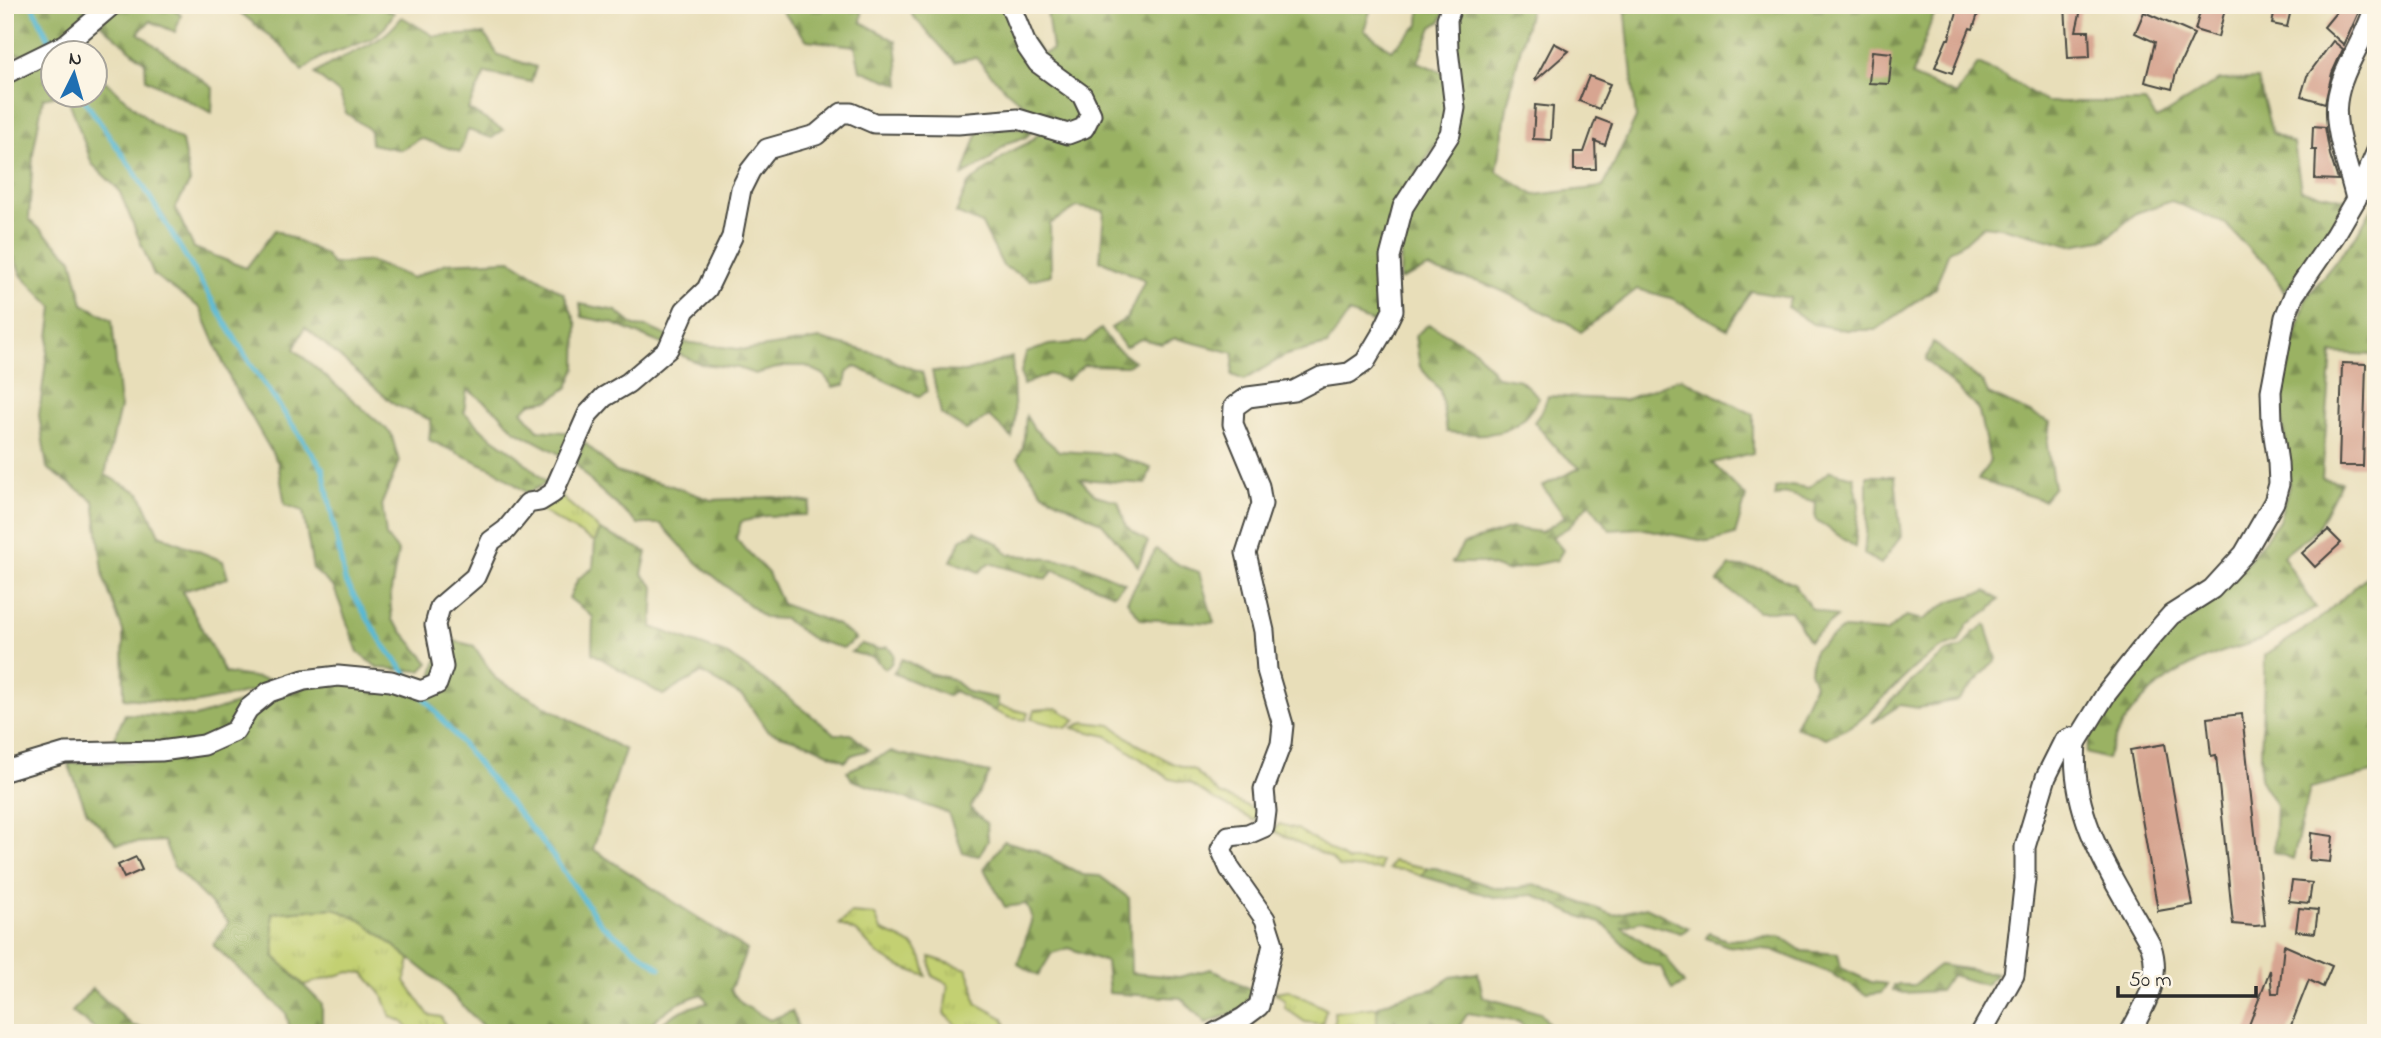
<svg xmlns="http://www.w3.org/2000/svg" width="2381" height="1038" font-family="'Indie Flower',sans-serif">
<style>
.grass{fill:url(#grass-tufts);stroke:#777e4e;stroke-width:2}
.forest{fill:url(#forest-firs);stroke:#626e48;stroke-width:2}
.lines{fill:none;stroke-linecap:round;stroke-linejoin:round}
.stream{stroke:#54b7d2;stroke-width:5}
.building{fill:#d7a591}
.minor-casing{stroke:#474640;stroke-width:23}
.minor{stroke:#fff;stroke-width:19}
</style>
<defs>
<pattern id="grass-tufts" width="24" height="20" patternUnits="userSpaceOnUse" patternTransform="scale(1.75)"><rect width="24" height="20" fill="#c3d072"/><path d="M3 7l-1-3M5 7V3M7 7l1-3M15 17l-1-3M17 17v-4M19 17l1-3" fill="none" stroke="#a8b363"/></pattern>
<pattern id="forest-firs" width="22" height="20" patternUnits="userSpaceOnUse" patternTransform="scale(1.75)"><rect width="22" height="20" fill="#9ab264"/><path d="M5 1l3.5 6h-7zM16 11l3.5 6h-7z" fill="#7e9153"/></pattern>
</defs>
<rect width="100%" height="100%" fill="#fcf5e5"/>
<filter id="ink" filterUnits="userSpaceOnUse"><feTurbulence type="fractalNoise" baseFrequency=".0143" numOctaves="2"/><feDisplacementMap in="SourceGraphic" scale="14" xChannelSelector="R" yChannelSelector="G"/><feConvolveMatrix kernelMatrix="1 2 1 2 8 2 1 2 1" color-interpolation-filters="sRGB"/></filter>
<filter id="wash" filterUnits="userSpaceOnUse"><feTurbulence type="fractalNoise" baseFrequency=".00686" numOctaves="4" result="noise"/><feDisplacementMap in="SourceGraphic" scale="28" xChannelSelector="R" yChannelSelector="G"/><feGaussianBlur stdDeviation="1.57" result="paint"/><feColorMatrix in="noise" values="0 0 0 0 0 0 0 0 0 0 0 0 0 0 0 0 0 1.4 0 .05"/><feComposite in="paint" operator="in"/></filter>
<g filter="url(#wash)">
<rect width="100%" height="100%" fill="#e8deb9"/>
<!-- grass -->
<g class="grass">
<polygon points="558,494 600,530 595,542 534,507"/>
<polygon points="998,706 1028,713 1026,720 1010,718 994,711"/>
<polygon points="1057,708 1076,720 1066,728 1031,719 1035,710"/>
<polygon points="1084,722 1111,725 1137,744 1172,763 1194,770 1219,794 1259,811 1255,821 1215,800 1189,783 1170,779 1107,736 1072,728"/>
<polygon points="1279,824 1297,829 1348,861 1381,861 1381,870 1339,867 1331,858 1274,831"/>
<polygon points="1393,861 1427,868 1421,876 1406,870 1389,869"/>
<polygon points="334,908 364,922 410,959 405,981 429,1015 441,1017 449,1033 413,1033 402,1021 391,1017 383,996 364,973 349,972 304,985 275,957 272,913"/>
<path d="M851,913L875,915L881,930C910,944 921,942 926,976L898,966L879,955L858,933L839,924Z"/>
<polygon points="930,957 967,969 973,985 976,1003 1003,1018 1009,1033 966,1033 944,1014 948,984 932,976"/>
<polygon points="1289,990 1326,1009 1322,1024 1305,1022 1285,1008 1285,1000 1275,992"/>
<polygon points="1377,1007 1377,1033 1370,1033 1354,1026 1335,1027 1334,1012"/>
</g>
<!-- forest -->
<g class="forest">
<polygon points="5,5 104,5 66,37 30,55 12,54"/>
<polygon points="118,5 169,5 181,15 175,32 150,21 138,33 213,88 212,113 146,79 145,62 100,24"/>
<polygon points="239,5 377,5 394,13 385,27 372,39 322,57 302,71 282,46 236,9"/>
<polygon points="780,5 863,5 861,22 896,41 900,85 860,70 855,46 807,40 780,9"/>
<path d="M911,5H1005L1079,103V121L1067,129C1026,110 1004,92 976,57L955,62L912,15Z"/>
<polygon points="1049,5 1372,5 1364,30 1391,50 1419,25 1420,5 1446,5 1441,21 1432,27 1418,62 1446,74 1446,131 1407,187 1387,307 1377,324 1349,313 1327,345 1286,355 1244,380 1232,375 1234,353 1175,338 1162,344 1141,339 1125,347 1111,328 1127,318 1145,280 1100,260 1104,211 1077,207 1050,224 1051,275 1030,280 1003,266 982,224 956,213 968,184 1011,151 1028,143 1041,132 1069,138 1094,114 1037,57 1052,50 1047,11"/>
<path d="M1461,5H1531L1508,101L1497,171L1534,195L1603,187L1636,118L1625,5H1940L1932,19L1912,76L1956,95L1978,64L2005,76L2046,102H2145L2157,119L2219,80L2258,79L2272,133L2294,144L2301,190L2346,199L2329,231L2284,292L2267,263L2254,255L2226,224L2172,201L2136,213L2106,239L2072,245L2006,228L1984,225L1969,239L1949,251L1935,288L1876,330H1846L1813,324L1787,307L1791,298L1751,291L1727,329L1671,298L1637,289L1581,332L1567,322L1559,320C1531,306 1502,288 1472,280C1457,277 1443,274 1428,268L1400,280L1401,253L1411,210L1452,145L1455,22Z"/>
<path d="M402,17L434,36L484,34L498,55L536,67L531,82L485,73L468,109L503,130L492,138L468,130L460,152L420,138L402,150L371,144L370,130L346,113L340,94L315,74C345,50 376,51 402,17Z"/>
<polygon points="52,57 52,94 58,95 43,98 33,154 29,219 72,259 83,304 112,320 120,407 105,475 140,493 159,535 223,561 228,578 182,591 225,673 272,680 264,689 194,704 124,698 123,631 104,579 94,501 47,468 39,415 53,307 22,276 5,238 5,96 7,78"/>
<polygon points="95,72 152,123 182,141 190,182 175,208 194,248 246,268 275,230 325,254 332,264 369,261 413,278 446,263 511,260 564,294 577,325 576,368 568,387 550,400 531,403 522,411 538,430 574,433 563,456 514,430 498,412 467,389 464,412 487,434 517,455 547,483 527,493 495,470 429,440 431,420 395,405 305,327 294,349 391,433 399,462 382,503 386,536 398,551 390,597 392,620 429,663 421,671 378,668 358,652 334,588 313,569 303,511 285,505 278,463 233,385 200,308 154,275 119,190 92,164 67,95 94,94"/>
<polygon points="980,126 1034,129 1026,137 1007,143 988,161 963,175"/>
<path d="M2376,201V381L2375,355L2332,353L2322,478L2341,482L2317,529L2283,556L2316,608C2297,618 2278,631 2259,640C2245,646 2231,649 2217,654C2166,673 2124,705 2107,759L2086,753L2092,727L2178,619L2249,561L2279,520L2289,486L2288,455L2281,417L2285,379L2306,298L2356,236Z"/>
<polygon points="580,304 616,311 634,326 647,327 670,337 662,344 612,323 582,317"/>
<path d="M1429,324L1475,350L1497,376L1520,380L1539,397C1517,439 1489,436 1447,432L1440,390L1420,367L1415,336Z"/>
<polygon points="1101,329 1113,346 1134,361 1127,366 1084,365 1067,380 1049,374 1023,385 1021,372 1026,353 1049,345 1085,342"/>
<polygon points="820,339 889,357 897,363 922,372 927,391 919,396 854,366 847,373 845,385 833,387 823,374 806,366 784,366 755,374 738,368 701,364 674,352 683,342 746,350"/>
<polygon points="1933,342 1983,383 1988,394 2050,422 2047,445 2054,487 2043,500 1978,480 1990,461 1978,408 1926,360"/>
<polygon points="1012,357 1015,421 1012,438 989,416 966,430 941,414 932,371 966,372"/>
<polygon points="1680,378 1753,414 1753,453 1712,463 1746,497 1735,535 1709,542 1640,528 1610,530 1589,503 1569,527 1552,537 1563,550 1557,560 1506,571 1483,563 1452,563 1463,544 1511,528 1541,532 1565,517 1542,486 1580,468 1559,451 1534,422 1542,411 1548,396 1625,400"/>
<polygon points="1026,416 1034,429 1059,451 1111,454 1151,468 1146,484 1080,479 1095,495 1118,501 1126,526 1148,542 1138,566 1102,523 1043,493 1018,458 1023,447"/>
<polygon points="584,442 616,472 672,486 711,500 774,497 811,503 806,515 765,516 741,522 736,539 768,573 782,604 836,624 856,639 843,648 814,640 784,619 765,618 694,560 661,524 638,524 593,484 576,464"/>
<polygon points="1830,471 1854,477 1859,505 1855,547 1815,519 1816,502 1785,493 1775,497 1775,488 1791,485 1808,488"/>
<polygon points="1867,476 1895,476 1901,536 1881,564 1864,554 1867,523"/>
<polygon points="600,530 647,552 642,574 654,587 652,627 728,655 775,687 835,734 851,734 869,750 852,755 845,761 809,744 767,731 745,698 702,673 663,695 592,653 593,617 569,598 578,579 593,568 595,542"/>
<polygon points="975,531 999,544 1008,554 1076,562 1125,583 1114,594 1054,570 1046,579 989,563 979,572 951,561 961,540"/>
<polygon points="1156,549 1181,566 1199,572 1214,623 1141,619 1127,601"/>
<polygon points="1730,566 1761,569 1794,584 1811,608 1837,617 1809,641 1791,611 1758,611 1718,582"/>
<polygon points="2376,568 2376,772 2310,788 2293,859 2274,852 2276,805 2260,779 2265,655 2317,621"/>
<path d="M1987,591L1999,600L1989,611L1967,625L1959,642C1918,653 1892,693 1860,720C1851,728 1837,732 1826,738L1795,727L1815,684L1810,671L1814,650L1843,629L1886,632L1906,616L1923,620L1950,601Z"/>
<polygon points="1986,625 1997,659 1958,700 1918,708 1900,705 1872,723 1893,698 1925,670 1947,652 1963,647 1973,633"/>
<path d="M442,638L474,646L496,679L625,750L593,849L747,950L730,990L742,1004L770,1020L792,1011L800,1033H653C668,1015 685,1007 708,1003L702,994C677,1002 660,1012 643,1033H489L444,986L364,922L334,908L272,913L275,957L322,1004V1033H291L286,1013L213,945L229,922L174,867L164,841L117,844L87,812L68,763L164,761L207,752L275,698L309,686L338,683L395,690L427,699Z"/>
<polygon points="862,644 877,649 888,647 894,654 891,664 885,669 874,658 851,652"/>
<polygon points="902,659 929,673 952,679 968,692 997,698 998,706 994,711 954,691 948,696 893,673"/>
<polygon points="239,703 242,704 231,729 202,742 111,746 125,714 195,717"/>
<polygon points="890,752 990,773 970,808 987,824 988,841 979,856 963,853 948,813 852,780 847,771"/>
<polygon points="1004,841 1035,850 1083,875 1100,876 1129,898 1131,973 1179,977 1211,969 1252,990 1244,1009 1206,1023 1181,998 1109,993 1106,962 1069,948 1052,953 1038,976 1018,964 1032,918 1026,904 1005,907 984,869"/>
<polygon points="1427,868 1436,868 1496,888 1519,888 1534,884 1613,915 1646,907 1689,928 1681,933 1641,921 1622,927 1666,957 1684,984 1672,990 1661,967 1642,962 1603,924 1573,914 1534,895 1497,898 1421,876"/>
<polygon points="1709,933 1727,940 1780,936 1802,951 1838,954 1841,968 1871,982 1887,984 1881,993 1867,995 1830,973 1773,950 1728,946 1706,938"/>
<polygon points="1940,965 1997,974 1985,985 1951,975 1940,991 1903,993 1893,990 1894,985 1914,985"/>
<polygon points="1478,973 1483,997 1541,1013 1556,1033 1531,1033 1519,1022 1468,1013 1455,1033 1377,1033 1377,1007 1399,997 1433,989 1451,977"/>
<polygon points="92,988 133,1026 155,1030 154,1033 100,1033 72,1012"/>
</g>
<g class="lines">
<!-- stream -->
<g class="stream">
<polyline points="32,5 53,47"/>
<polyline points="80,94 136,174 251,365 323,469 345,581 383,644 412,681"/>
<polyline points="422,695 547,848 601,924 660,968"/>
</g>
</g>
<g id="blocks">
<!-- building -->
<g class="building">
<polygon points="1959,5 1981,5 1973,29 1970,28 1952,73 1935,67 1947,39 1949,39"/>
<polygon points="2065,5 2082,5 2076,31 2089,31 2090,57 2068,58"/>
<polygon points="2202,5 2226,5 2218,37 2195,30"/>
<polygon points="2276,5 2292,5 2287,27 2272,24"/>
<polygon points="2342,5 2362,5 2344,45 2324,27"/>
<polygon points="2144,12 2194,34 2176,73 2172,89 2145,82 2155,42 2135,33"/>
<polygon points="2333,41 2343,49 2332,73 2325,103 2301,96 2307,76"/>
<polygon points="1554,43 1569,51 1536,80 1535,79"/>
<polygon points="1872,51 1892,53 1889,84 1869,83"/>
<polygon points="1589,76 1610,84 1599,109 1579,101"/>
<polygon points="1535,105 1553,107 1551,140 1533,139"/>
<polygon points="1596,118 1612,124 1605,145 1595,141 1596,169 1574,169 1574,152 1584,152"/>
<polygon points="2313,126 2325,127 2330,155 2338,180 2315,179 2316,150 2312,150"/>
<polygon points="2342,363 2366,364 2363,466 2339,466"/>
<polygon points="2328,530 2341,543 2315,567 2302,553"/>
<polygon points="2242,714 2265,925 2255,926 2233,924 2216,755 2211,756 2207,718"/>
<polygon points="2165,744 2193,905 2158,911 2130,750"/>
<polygon points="2311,833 2333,836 2330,862 2309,860"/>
<polygon points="136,857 142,870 124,878 118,865"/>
<polygon points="2292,881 2312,883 2309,903 2289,901"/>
<polygon points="2299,908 2318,910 2315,933 2296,931"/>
<polygon points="2284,945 2332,966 2323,987 2309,980 2288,1033 2246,1033 2270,970 2272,993 2279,993"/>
</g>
</g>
</g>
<g filter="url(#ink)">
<use href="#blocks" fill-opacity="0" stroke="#474640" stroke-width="2"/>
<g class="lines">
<defs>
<g id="minor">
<polyline points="5,74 66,44 112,5"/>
<path d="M2356,199C2350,172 2333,129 2337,102C2341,68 2367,38 2375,5"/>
<polyline points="2076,743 2106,694 2148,641 2171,615 2212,589 2244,554 2274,502 2279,484 2278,463 2272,422 2271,391 2285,317 2294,295 2335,235 2356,199 2376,153"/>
<polyline points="5,771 65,753 161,751 204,745 235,731 248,709 269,692 304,680 338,676 391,681 421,691 437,684 443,667 435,625 440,607 475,577 491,541 506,530 528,503 540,501 553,493 588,414 604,397 628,383 668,349 685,310 707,289 732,237 741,189 750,171 767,149 816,135 842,113 851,113 874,123 958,124 1018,119 1068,134 1084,128 1091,114 1082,95 1038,63 1027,47 1010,5"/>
<polyline points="1215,1033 1243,1018 1259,1006 1273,944 1265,919 1230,869 1221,849 1229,836 1248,834 1264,827 1266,811 1264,789 1281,744 1283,725 1267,670 1264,631 1246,553 1262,504 1259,486 1233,424 1234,407 1248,397 1294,391 1321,377 1349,373 1365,362 1381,335 1393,310 1390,257 1403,207 1450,134 1455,108 1448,50 1447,19 1452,5"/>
<path d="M1981,1033L2014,975L2025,879V847L2046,777L2064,741L2071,738L2076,743C2069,818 2116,882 2151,946C2162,980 2145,1004 2130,1033"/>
</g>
</defs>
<!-- minor casing -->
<use href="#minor" class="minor-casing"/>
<!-- minor -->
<use href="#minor" class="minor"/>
</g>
</g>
<!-- margin -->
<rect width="2381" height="1038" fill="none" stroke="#fcf5e5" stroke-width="28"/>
<!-- north arrow -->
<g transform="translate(74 74) rotate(5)"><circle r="33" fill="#fcf5e5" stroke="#a8a49b" stroke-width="2"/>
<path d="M0-5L12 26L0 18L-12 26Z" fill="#1f6fb2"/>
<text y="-10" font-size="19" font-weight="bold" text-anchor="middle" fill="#2b2b2b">N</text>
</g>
<!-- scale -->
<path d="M2118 986v10h138v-10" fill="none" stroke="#2b2b2b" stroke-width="3.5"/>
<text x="2129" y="986" font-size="21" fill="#2b2b2b" stroke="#fcf5e5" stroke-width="5" paint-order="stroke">50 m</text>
</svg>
